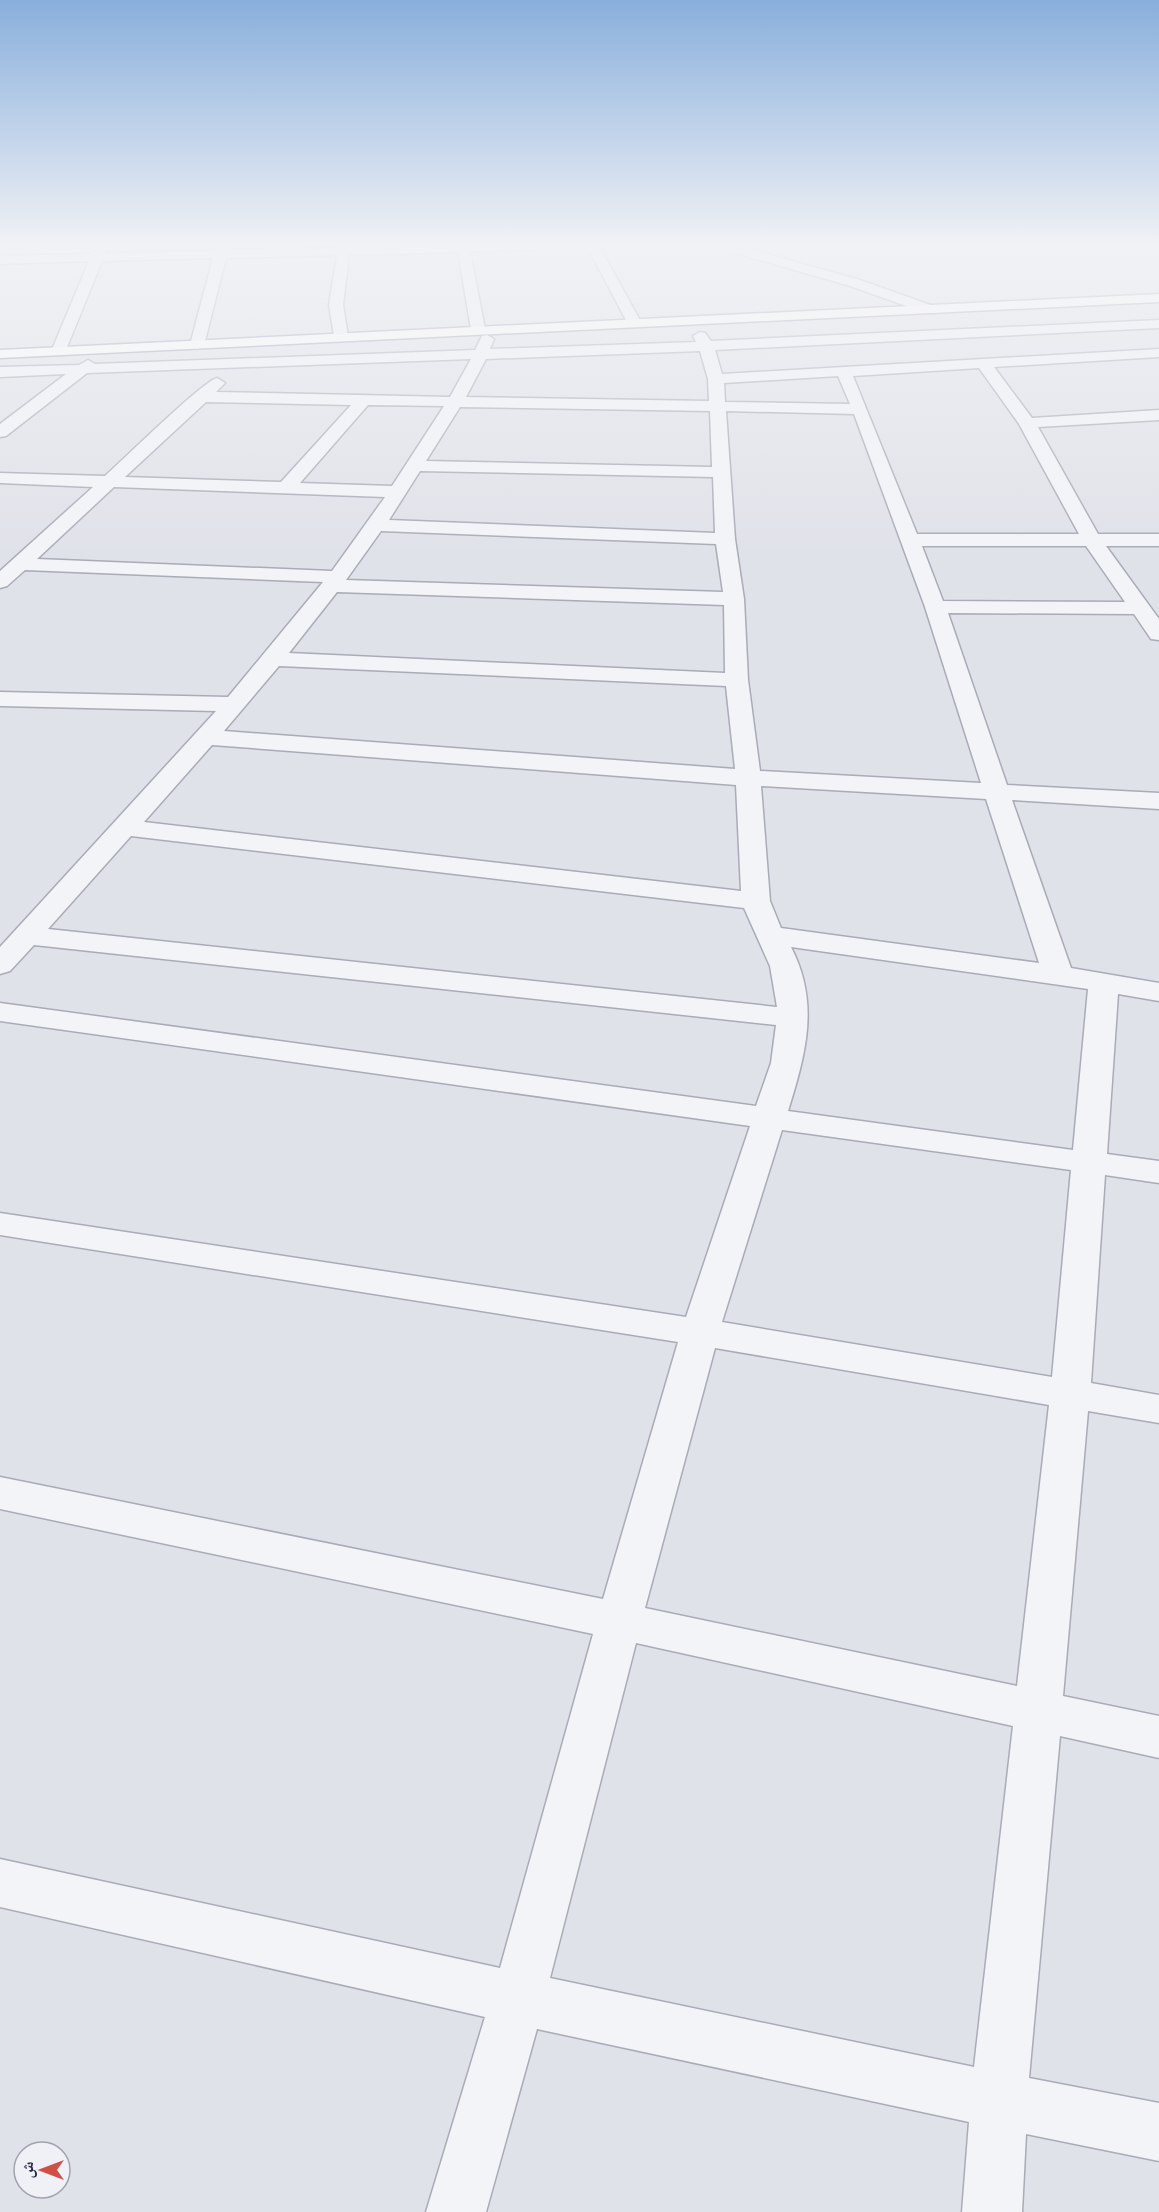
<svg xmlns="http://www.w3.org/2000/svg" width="1159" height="2212" font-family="Manrope,'Noto Naskh Arabic',sans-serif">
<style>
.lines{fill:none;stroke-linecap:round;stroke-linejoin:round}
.minor-casing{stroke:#a9abb7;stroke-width:3}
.primary-casing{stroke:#a0a3b5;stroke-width:3}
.minor{fill:#f3f4f7;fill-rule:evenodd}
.primary{fill:#fff;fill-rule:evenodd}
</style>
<rect width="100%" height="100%" fill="#e0e2e9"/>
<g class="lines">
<defs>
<g id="minor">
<polygon points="98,246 110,246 105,253 216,251 217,246 229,246 228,250 338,248 338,246 545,246 539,250 470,251 485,329 478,333 471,329 458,252 349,255 343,305 348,336 341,340 334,336 329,305 337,255 226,258 204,345 197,349 190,345 213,258 102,261 65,352 63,355 53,355 51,352 89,261 0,264 0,256 93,254"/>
<polygon points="587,246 599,246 641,322 639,325 634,326 627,322"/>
<polygon points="720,246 738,246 860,280 936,307 938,310 936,313 926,313 850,286 722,249"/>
<path d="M1159,320V328L715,350L722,374L1159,349V357L994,367L1032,418L1159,410V420L1038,427L1098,534H1159V546H1106L1159,619V640L1151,639L1134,614L948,613L1007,785L1159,793V809L1012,800L1071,968L1159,983V1001L1118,994L1107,1154L1159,1161V1183L1105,1175L1091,1383L1159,1395V1423L1088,1411L1063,1696L1159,1716V1758L1060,1736L1029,2078L1159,2103V2161L1026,2134L1022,2212H962L969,2122L537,2029L486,2212H426L485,2017L0,1907V1859L500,1968L593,1634L0,1509V1477L603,1599L678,1342L0,1235V1213L686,1317L750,1126L0,1021V1003L756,1106L771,1063L776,1025L34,945L10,971L0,974V947L216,711L0,706V692L228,697L323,582L25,570L7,586L0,588V571L93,487L0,483V473L105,476C123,460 202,382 217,378L225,383L216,392L450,397L471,359L87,373L6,436L0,437V424L66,374L0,377V367L79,365L88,360L95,364L475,350L482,336L487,335L494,339L490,349L696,342L693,336L700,332L705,333L711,341ZM700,351L708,379L709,401L466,397L486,359ZM979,368L1019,424L1079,534H917L853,376ZM838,376L850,404L725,402L724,383ZM206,402L351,405L281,482L125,477ZM368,405L444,406L392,486L300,483ZM460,407L710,411L712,467L426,461ZM726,411L854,414L925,607L981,783L760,771L748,680L744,599L735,539ZM420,471L713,477L715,533L389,520ZM114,487L385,497L332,571L37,559ZM381,531L716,544L723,592L346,580ZM922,546H1086L1125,602L943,601ZM337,592L724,605L725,673L289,653ZM279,666L726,686L735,769L224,731ZM212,745L736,785L741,891L144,822ZM761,786L986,799L1039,963L781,928L770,901ZM131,836L744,908L770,966L777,1007L48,929ZM791,947L1088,989L1073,1150L788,1111C806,1053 820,1003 791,947ZM782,1130L1071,1170L1052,1377L722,1322ZM715,1348L1049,1405L1017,1686L645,1608ZM636,1643L1013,1726L974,2067L550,1978Z"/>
</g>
<polygon id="primary" points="1159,294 1159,302 0,358 0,350"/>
</defs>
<!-- minor casing -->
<use href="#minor" class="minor-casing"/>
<!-- primary casing -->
<use href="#primary" class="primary-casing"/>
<!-- minor -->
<use href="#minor" class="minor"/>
<!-- primary -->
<use href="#primary" class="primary"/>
</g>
<!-- sky -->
<linearGradient id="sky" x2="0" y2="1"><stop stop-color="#89afdc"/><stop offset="0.44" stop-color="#f1f2f5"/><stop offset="1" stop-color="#f1f2f5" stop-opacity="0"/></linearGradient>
<rect width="1159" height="555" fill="url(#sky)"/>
<!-- north arrow -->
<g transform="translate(42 2170) rotate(270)"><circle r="28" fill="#f0f1f7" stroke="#a0a2ae" stroke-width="1.5"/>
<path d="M0-4.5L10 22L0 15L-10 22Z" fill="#cf5145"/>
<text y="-9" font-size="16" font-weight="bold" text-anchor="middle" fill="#292c41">ش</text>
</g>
</svg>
